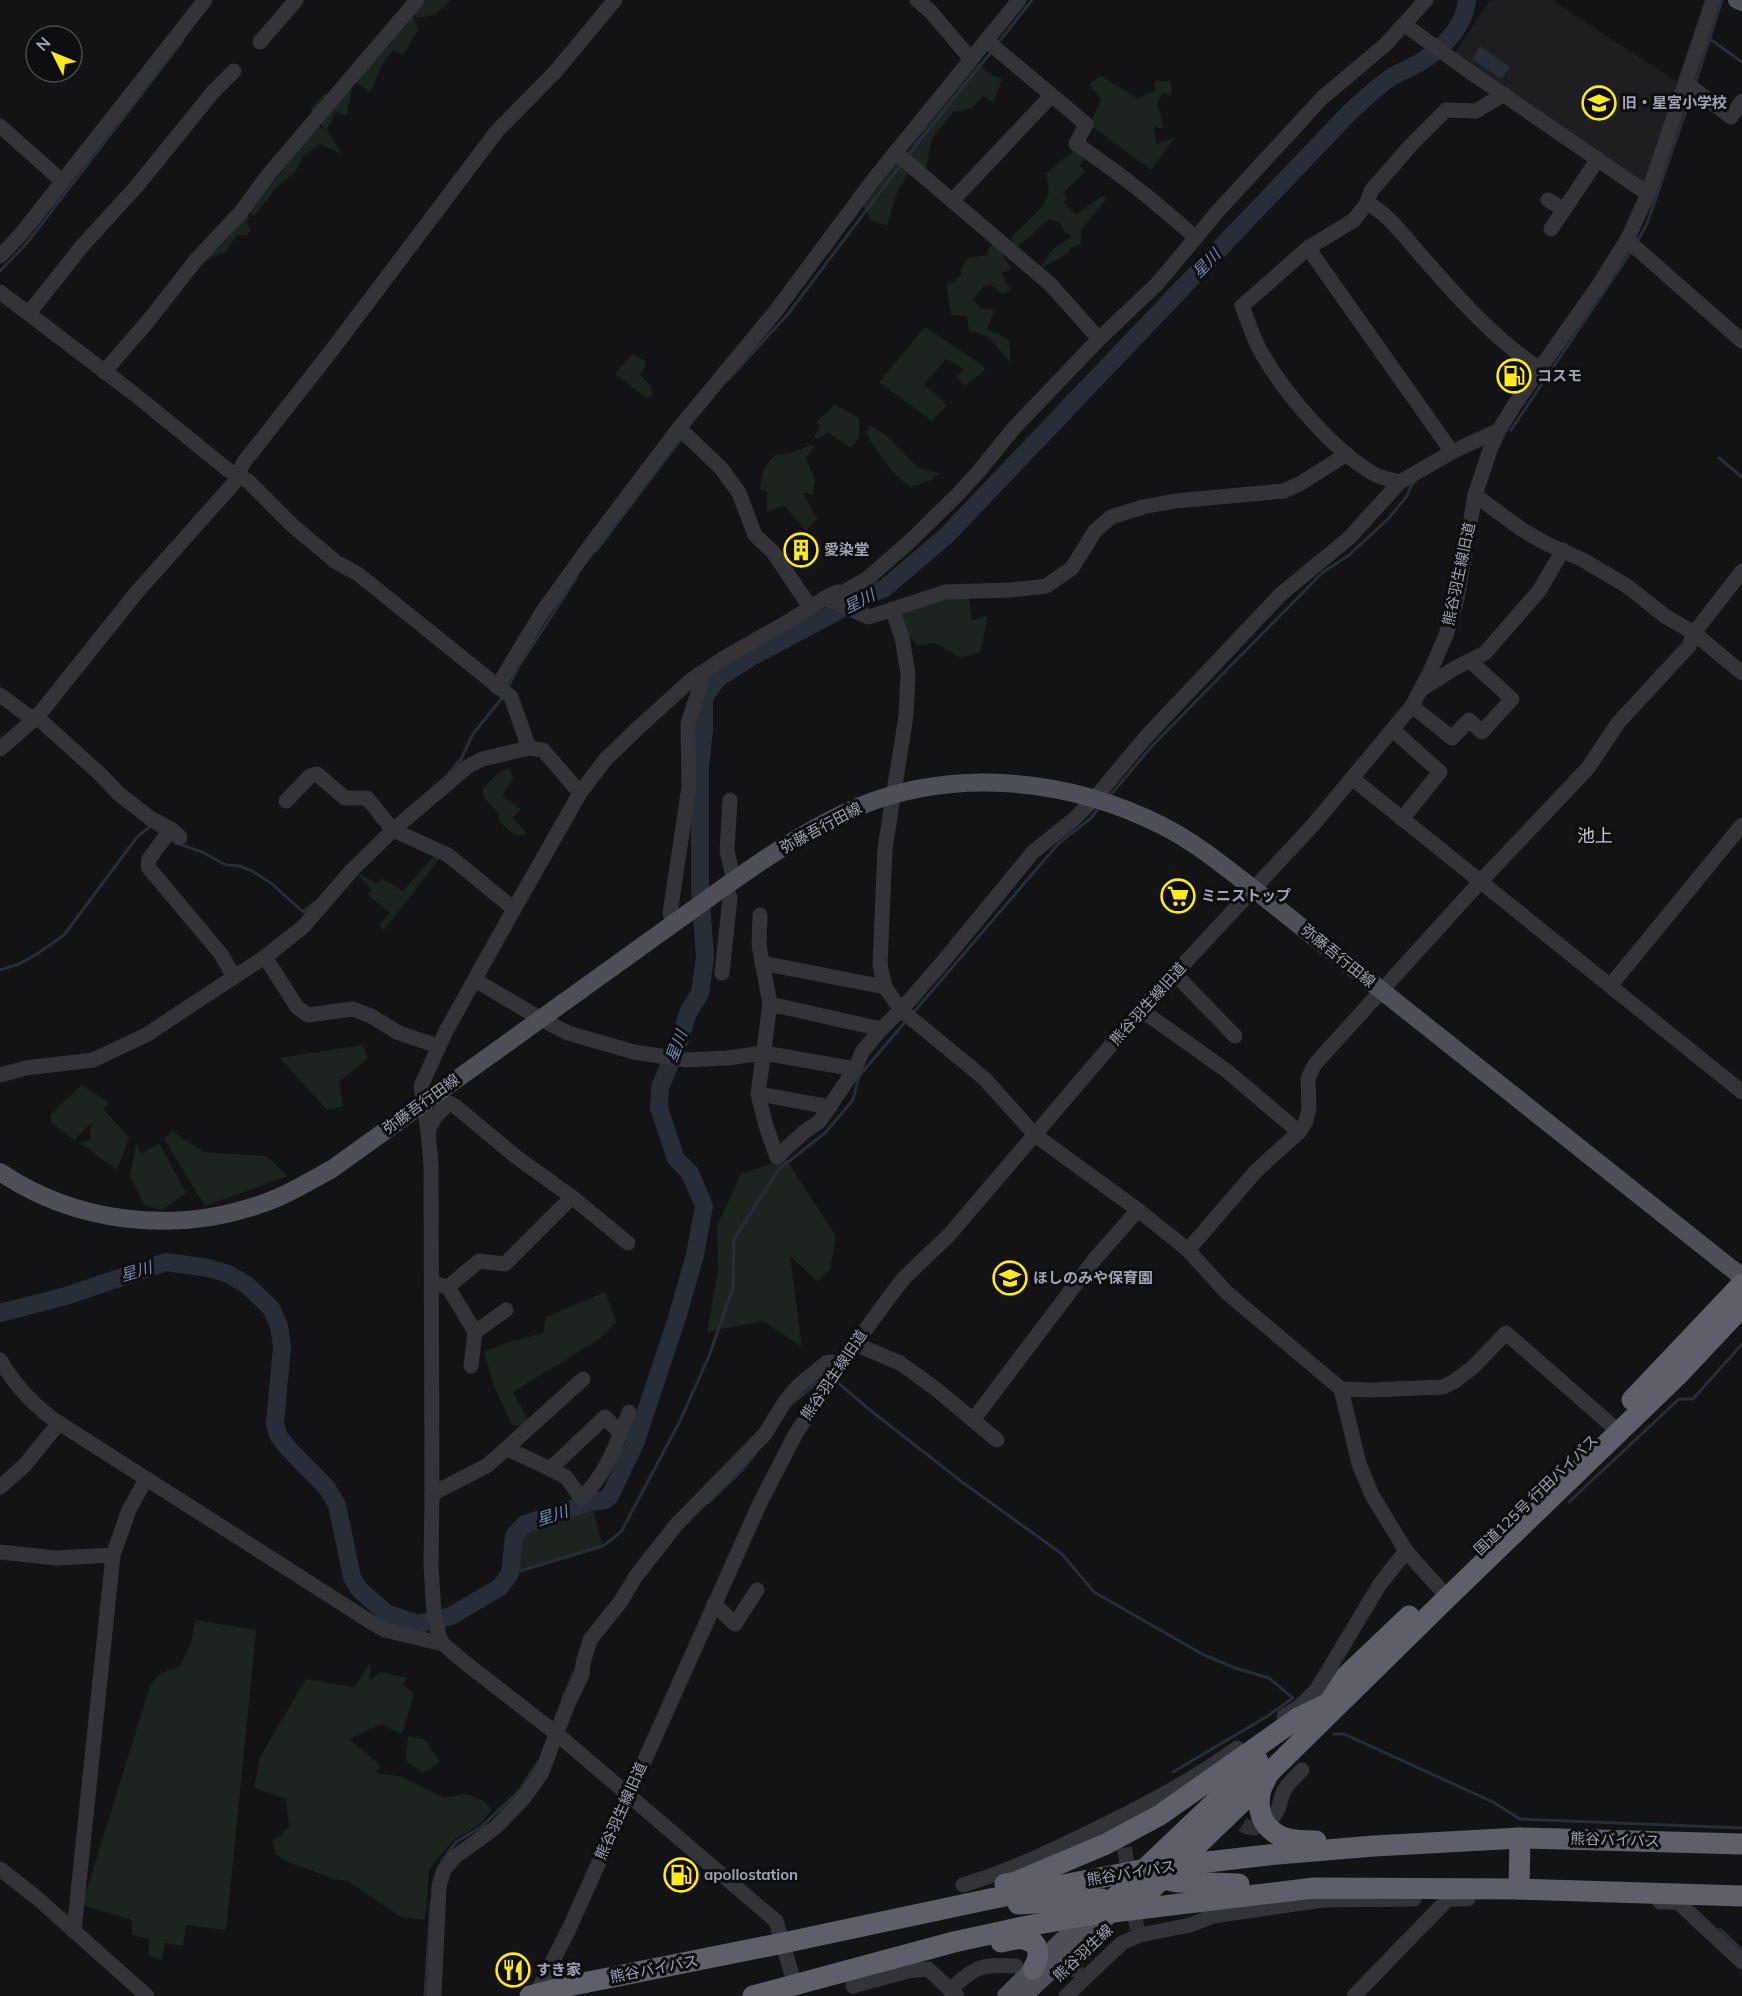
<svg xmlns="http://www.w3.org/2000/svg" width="1742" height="1996" font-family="Mulish,'Noto Sans JP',sans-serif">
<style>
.built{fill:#1e1e21}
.green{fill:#1c241f}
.water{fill:#272d39}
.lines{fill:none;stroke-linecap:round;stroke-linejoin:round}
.stream{stroke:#272d39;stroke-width:3}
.river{stroke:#272d39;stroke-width:18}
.minor-tunnel{stroke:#302f34;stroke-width:15;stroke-dasharray:15 8;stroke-linecap:butt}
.minor{stroke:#333339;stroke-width:15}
.major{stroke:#4f4f59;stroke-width:18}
.highway{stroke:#5e5f6b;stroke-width:21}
.labels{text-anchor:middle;stroke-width:6;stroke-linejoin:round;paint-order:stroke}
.poi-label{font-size:15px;font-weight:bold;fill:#a2a3b6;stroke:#0e0d0f;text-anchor:start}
.street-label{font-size:15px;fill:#a2a3b6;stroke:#0e0d0f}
.water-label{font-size:16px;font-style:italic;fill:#7588b5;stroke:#0e0d0f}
.quarter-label{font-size:18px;fill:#c4c4d2;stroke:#0e0d0f}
</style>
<rect width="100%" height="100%" fill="#131214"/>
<!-- built -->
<polygon class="built" points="1490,0 1552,0 1679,83 1645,185 1454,54"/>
<!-- green -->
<g class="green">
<polygon points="409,0 449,0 449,2 434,15 417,18 407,7"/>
<polygon points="405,13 413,16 418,30 403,55 393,50 383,63 370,92 354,81 384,38 399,32 398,22"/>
<path d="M970,58C982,66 988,75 1002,79L993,103L984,96L970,109L953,112L932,139L926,169L906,154L913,145L914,132Z"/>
<polygon points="1101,76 1137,98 1155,91 1155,81 1170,81 1172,88 1171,96 1163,93 1156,105 1161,115 1163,128 1154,127 1156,144 1175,137 1151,170 1090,125 1101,99 1089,84"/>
<polygon points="352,91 346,116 336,112 327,130 342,154 320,144 303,156 296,171 278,186 253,217 246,206 274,181 317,126 325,129 315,119 311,109 324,94"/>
<polygon points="1077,148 1085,156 1080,166 1086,171 1063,193 1067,197 1064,203 1076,215 1102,196 1107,198 1081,230 1081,244 1072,247 1067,254 1039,269 1052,250 1072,236 1065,233 1060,223 1049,219 1031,236 1016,247 1011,237 1043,206 1049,192 1046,173"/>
<polygon points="901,159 910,171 897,192 887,226 871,220 859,198 888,162"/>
<polygon points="245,214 250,218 246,223 251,229 246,236 237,235 226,251 204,262"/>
<polygon points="1004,238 1008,248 1003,257 1012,269 1001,273 1011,290 1003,294 991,285 984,286 973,300 981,308 995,310 987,329 1009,339 1011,363 987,336 969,331 967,316 951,315 947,287 949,282 953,284 962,273 960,270 968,258 987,255 989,247"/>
<polygon points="925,327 982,365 985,370 965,386 957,378 963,369 946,359 924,384 947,405 932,421 879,382"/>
<polygon points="632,354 644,360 646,366 640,375 650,385 653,395 648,399 615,374"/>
<polygon points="835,405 859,418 859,438 850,448 828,432 818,439 814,437 820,427 817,421"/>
<path d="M870,425L888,437L916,466L921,469L940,473L931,480L910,487C890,471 878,455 866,432Z"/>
<polygon points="810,445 815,446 806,459 815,480 813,495 803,492 817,519 806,531 784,505 767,512 767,491 760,489 764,468 775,455 791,453"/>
<polygon points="968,592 972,620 988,616 980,652 960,658 936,643 917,646 894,613"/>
<polygon points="510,768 513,778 502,796 521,809 513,817 525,831 526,835 513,834 499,821 498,813 483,796 483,788 498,773"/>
<polygon points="434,856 440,858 384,930 379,925 390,913 367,894 372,889 359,876 361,874 376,884 382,879 403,891"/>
<polygon points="362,1045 368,1058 339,1082 343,1106 327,1110 280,1058"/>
<polygon points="82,1085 109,1103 103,1109 129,1137 117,1170 80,1143 90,1139 91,1123 74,1140 51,1123 51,1114"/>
<polygon points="172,1131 204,1152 264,1156 271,1160 288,1176 205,1206 164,1139"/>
<polygon points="136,1143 141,1154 159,1143 186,1193 162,1210 144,1205 130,1176"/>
<polygon points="786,1159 836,1236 830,1270 817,1281 790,1256 802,1347 763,1321 707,1332 718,1270 717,1226 741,1174"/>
<polygon points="605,1292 616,1322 601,1338 513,1392 532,1427 512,1425 494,1386 484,1352 506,1343 543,1333 546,1317"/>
<polygon points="591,1502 603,1546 510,1574 514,1536 525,1524"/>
<polygon points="195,1620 256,1630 226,1930 186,1925 183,1946 165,1943 162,1960 149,1955 149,1939 132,1935 132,1920 82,1905 150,1686 159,1674 180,1666 191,1643"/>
<polygon points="371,1663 370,1680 381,1672 407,1678 403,1684 414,1694 402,1734 381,1724 349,1739 380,1765 376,1773 400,1776 444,1798 463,1794 469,1795 483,1801 492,1810 480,1824 454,1840 436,1860 429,1871 425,1920 401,1917 348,1881 334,1879 288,1862 276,1854 272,1841 281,1836 289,1826 286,1799 254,1788 260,1757 306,1679 354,1687"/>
<polygon points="408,1736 424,1739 440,1762 423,1773 406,1761"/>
</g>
<!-- water -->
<polygon class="water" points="1480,46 1510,67 1501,79 1472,59"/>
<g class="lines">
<!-- stream -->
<g class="stream">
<polyline points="1710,39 1742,62"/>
<polyline points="998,43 1032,0"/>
<polyline points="1695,84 1722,0"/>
<polyline points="908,155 992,51"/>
<polyline points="1637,242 1647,224 1692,93"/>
<polyline points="0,271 27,243 183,40"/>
<polyline points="728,380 788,314 902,163"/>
<polyline points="1511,430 1632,250"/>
<polyline points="1719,458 1742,477"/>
<polyline points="596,551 683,436"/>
<polyline points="508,687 519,666 576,578"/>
<polyline points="449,773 461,759 473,734 502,698"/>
<polyline points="1108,798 1152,746 1322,573 1349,555 1388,519 1407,496 1412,484 1416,481"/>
<polyline points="170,839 176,843 202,852 226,865 240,866 252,871 271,883 303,912 315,902"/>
<polyline points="0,970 19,964 37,954 64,935 137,837 151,826 162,834"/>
<polyline points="913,1013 1059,843 1090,819 1100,807"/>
<polyline points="836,1381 870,1410 962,1482 1062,1554 1094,1592 1202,1654 1235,1668 1269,1678 1293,1698 1266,1717 1173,1772"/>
<polyline points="795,1401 827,1374"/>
<polyline points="1569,1502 1679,1399 1693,1399 1742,1344"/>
<polyline points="708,1503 740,1472 755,1454"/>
<polyline points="510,1574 603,1546 621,1532 680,1421 709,1356 733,1288 734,1239 779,1169 825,1133 853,1100 859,1076 907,1020"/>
<polyline points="562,1700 576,1668"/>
<polyline points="1334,1734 1344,1734 1493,1802 1520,1819 1742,1828"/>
<polyline points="442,1861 456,1842 481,1827 520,1790 538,1762"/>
<polyline points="1720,1929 1742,1950"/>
<polyline points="425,1996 431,1902"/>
</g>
<!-- river -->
<path class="river" d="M0,1313L66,1296L166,1262L209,1268L228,1274L247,1285L271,1308L279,1326L282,1347L275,1423L278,1435L288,1448L327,1488L337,1505L352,1577L359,1589L386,1613L418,1624L451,1616L500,1587L510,1574L514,1536L525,1524L591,1502L605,1500L610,1496L636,1441L677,1318L695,1255L704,1206L690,1173L676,1159L659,1108L660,1087L678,1045L688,1013L700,993L705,958L700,888V766L704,730V698L717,679L753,656L868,595L885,588L946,536L1347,115C1362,101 1376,87 1393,76C1402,71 1413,67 1422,61C1443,48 1465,26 1467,0"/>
<!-- minor-tunnel -->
<g class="minor-tunnel">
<polyline points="1184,1788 1247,1827 1254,1828 1271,1819"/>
<polyline points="1121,1825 1137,1929"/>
<polyline points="1045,1968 1084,1970"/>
</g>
<!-- minor -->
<g class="minor">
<polyline points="917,0 930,11 970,58"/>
<polyline points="1405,25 1463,67 1648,194"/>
<path d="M987,41L1086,124L1076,144C1119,172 1158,204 1196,238"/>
<polyline points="260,42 296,0"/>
<polyline points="1686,83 1731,117 1742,101"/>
<polyline points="0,126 62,181"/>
<polyline points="895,152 1050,284 1099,339"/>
<polyline points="1548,200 1564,209"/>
<polyline points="952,201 1051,96"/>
<path d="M1367,203C1392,216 1407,241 1426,261C1459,299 1498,342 1540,369"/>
<polyline points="1551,229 1598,159"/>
<polyline points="1627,240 1742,341"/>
<polyline points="1308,248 1452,452"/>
<polyline points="0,256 22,233 205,0"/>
<polyline points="0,292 133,393 228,470 248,481 293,526 336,562 358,574 511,697 529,748"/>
<polyline points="29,313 83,245 136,187 213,92 234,71"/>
<polyline points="104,372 149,320 196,260 241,212 268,175 417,0"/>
<polyline points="679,428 721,468 739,493 755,535 773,552 810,607"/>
<path d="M1400,482C1392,480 1381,478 1374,474C1335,452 1286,395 1264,357C1254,342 1249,323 1242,306L1308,248L1354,220L1367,203L1371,191L1411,145L1446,110L1476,111L1504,94"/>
<polyline points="1475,495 1521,529 1545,543 1583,560 1627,586 1665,616 1694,633 1742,673"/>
<polyline points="825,598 869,617 945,592 1011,590 1046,586 1072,568 1095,531 1111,517 1143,507 1175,501 1284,491 1301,483 1347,454"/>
<polyline points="892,609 902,637 908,674 906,716 885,848 880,965 885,987 901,1010 985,1079 1035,1135 1138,1210 1188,1250 1226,1292 1341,1389 1359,1464 1372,1495 1406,1551 1439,1588"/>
<polyline points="497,687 541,614 592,543 679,428 775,312 874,179 1019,0"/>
<polyline points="1422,689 1455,668 1485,653 1539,591 1563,550"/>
<polyline points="0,695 27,715 37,717 101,775 119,794 150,818 171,829 180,837"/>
<polyline points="1412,706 1452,738 1469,720 1482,732 1512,699 1470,661"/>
<polyline points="1393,730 1440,772 1402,819"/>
<polyline points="0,749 37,717 137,592 234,483 244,462 332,350 497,131 556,71 615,0"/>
<polyline points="1353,779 1742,1092"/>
<polyline points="730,800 727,851 734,880"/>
<polyline points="286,801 310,776 317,774 345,798 367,798 393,830 448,855 514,909"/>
<polyline points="171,829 149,859 148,867 221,954 234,977"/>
<polyline points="760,915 759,945 770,1004"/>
<polyline points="674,923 670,913 689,787 688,723 701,684 699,674"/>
<polyline points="265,957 297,1007 308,1015 353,1009 371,1016 399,1033 438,1046"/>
<polyline points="762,963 885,987"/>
<polyline points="722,973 730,898 726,886"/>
<polyline points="1174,973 1235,1036"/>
<polyline points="475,980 541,1019 568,1033 634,1052 686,1060 727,1058 764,1053 855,1069 862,1052 881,1029 901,1010 942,963 1033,852 1074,819 1095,798 1145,738 1281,594 1349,538 1400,482 1452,452 1499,430"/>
<polyline points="1610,986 1742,825"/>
<polyline points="1141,1010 1227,1071 1299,1132"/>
<polyline points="855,1069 819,1122 804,1132 777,1157 766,1126 758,1094 770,1004 881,1029"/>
<polyline points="0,1075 26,1068 93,1060 146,1035 234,977 265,957 303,927 352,870 393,830 467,767 482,759 529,748 543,750 580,793"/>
<polyline points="758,1094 830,1107"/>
<polyline points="428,1131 435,1117 449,1103 455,1106 515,1156 572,1197 628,1243"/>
<polyline points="1188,1250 1256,1171 1299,1132 1306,1121 1309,1109 1308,1078 1315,1064 1480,882 1588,768 1618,723 1689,646 1694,633 1742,571"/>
<polyline points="432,1283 448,1287 479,1261 505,1264 572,1197"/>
<polyline points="448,1287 475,1332 471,1366"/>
<polyline points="475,1332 506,1310"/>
<polyline points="855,1344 900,1363 936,1389 973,1420 1094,1260 1138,1210"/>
<path d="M0,1360C15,1385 35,1407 59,1423L374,1624L385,1630L443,1644"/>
<polyline points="1341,1389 1370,1390 1443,1387 1455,1381 1473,1367 1506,1333 1610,1424"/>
<polyline points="973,1420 997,1440"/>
<polyline points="508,1449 550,1469 605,1417 621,1434"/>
<path d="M550,1469L566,1477L581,1498C605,1477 618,1441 629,1412"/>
<polyline points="0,1487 24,1466 59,1423"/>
<polyline points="432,1494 488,1465 583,1379"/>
<polyline points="0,1552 56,1558 113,1555"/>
<polyline points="714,1604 735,1624 757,1590"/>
<polyline points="1284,1716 1299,1707 1317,1689 1380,1584 1406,1551"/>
<path d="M1271,1819C1280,1810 1279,1804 1283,1793C1287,1784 1295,1777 1302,1770"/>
<polyline points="0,1869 36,1897 147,1996"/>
<path d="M963,1885C1010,1871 1051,1851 1094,1830C1143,1806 1193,1780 1237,1748"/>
<polyline points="1660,1902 1678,1902 1742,1962"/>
<polyline points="74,1931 113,1555 129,1510 146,1479"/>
<polyline points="795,1985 776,1921 557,1734 468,1665 443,1644 439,1636 434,1614 431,1565 432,1494 431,1165 428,1131 421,1086 446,1031 514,909 580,793 605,760 638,728 691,680 724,658 789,621 825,598 837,592 844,592 868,578 908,543 958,494 980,470 1014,428 1099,339 1157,284 1218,211 1322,98 1385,45 1426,0"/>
<polyline points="853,1986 908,1971 928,1969 957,1996"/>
<path d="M950,1990C975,1966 982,1964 1016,1966"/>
<polyline points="536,1994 569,1929 760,1503 795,1435 843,1361 890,1296 905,1277 949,1235 1141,1010 1313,825 1412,706 1430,672 1446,635 1457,599 1475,495 1490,450 1499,430 1515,404 1598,286 1627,240 1648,194 1713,0"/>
<polyline points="434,1996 439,1886 444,1870 455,1857 496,1827 523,1799 541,1774 567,1706 582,1675 583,1663 590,1640 621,1601 636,1576 676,1525 765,1434 784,1403 798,1386 826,1363 843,1361"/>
<polyline points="1066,1996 1122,1943 1140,1935 1190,1925 1213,1916 1323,1900 1414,1899"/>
<polyline points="1354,1996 1448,1899 1468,1899"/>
</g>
<!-- major -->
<g class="major">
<polyline points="1737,0 1742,2"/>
<path d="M0,1172C75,1223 173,1234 258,1205C284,1197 308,1182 332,1169L720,890C764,859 810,827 860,806C957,767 1069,779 1161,825C1195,842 1225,867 1255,890L1742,1277"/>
<polyline points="1006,1996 1088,1915"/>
<polyline points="1023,1996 1096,1929 1117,1906"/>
</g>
<!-- highway -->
<g class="highway">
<polyline points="1632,1400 1742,1284"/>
<polyline points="1329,1703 1346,1676 1409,1616"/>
<path d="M1266,1779C1255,1796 1257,1821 1275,1833C1286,1841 1303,1841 1316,1841"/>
<polyline points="1154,1877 1177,1882 1239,1884"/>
<polyline points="1005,1884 1016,1882 1106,1844 1160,1815 1298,1718 1329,1703"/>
<polyline points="1519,1889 1520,1838"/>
<polyline points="1018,1904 1102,1899 1110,1902"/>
<polyline points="1130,1910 1239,1805 1271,1771 1448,1597 1678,1375 1742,1307"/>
<polyline points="1094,1912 1110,1902 1258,1761"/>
<path d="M1001,1942L1021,1938L1034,1943C1041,1952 1038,1960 1033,1969"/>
<polyline points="530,1996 568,1986 783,1943 990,1899 1146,1869 1268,1855 1374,1846 1520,1838 1742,1844"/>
<polyline points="753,1996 954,1942 1022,1927 1088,1915 1314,1888 1519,1889 1742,1896"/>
</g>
</g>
<!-- icons -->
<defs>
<symbol id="school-ring" viewBox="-11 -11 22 22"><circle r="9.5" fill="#0e0d0f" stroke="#ffea1f" stroke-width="1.5"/><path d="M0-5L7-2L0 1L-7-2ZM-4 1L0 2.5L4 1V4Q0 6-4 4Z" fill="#ffea1f"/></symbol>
<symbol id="fuel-ring" viewBox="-11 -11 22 22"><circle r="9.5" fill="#0e0d0f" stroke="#ffea1f" stroke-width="1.5"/><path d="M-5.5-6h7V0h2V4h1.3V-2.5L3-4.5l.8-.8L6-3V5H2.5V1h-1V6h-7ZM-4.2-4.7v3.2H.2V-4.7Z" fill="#ffea1f"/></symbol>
<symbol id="building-ring" viewBox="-11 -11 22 22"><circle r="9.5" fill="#0e0d0f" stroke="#ffea1f" stroke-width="1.5"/><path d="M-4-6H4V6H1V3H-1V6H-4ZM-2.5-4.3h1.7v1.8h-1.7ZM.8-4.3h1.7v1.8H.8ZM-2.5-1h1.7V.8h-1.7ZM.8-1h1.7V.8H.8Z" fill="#ffea1f"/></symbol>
<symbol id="supermarket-ring" viewBox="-11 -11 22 22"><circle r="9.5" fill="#0e0d0f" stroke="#ffea1f" stroke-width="1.5"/><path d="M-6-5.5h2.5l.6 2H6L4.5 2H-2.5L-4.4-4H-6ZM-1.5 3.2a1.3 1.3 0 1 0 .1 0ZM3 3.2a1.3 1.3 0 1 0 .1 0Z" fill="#ffea1f"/></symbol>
<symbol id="restaurant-ring" viewBox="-11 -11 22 22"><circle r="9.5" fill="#0e0d0f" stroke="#ffea1f" stroke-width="1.5"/><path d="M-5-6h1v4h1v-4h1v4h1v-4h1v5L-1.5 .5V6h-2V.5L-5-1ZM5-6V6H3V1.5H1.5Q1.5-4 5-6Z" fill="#ffea1f"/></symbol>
</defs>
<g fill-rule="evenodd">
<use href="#school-ring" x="1580" y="84" width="38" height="38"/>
<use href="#fuel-ring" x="1495" y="357" width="38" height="38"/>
<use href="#building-ring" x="782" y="531" width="38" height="38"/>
<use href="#supermarket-ring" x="1159" y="877" width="38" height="38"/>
<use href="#school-ring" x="991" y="1259" width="38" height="38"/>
<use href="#fuel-ring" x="662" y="1856" width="38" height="38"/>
<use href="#restaurant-ring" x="494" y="1951" width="38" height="38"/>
</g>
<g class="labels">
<!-- poi labels -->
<g class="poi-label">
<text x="1622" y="108">旧・星宮小学校</text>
<text x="1537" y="381">コスモ</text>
<text x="824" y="555">愛染堂</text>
<text x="1201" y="901">ミニストップ</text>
<text x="1033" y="1283">ほしのみや保育園</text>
<text x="704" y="1880">apollostation</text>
<text x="536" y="1975">すき家</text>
</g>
<!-- street labels -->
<g class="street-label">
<text transform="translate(1459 574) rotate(-78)" y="5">熊谷羽生線旧道</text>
<text transform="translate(821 828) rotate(-28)" y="5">弥藤吾行田線</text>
<text transform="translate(1338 956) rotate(39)" y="5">弥藤吾行田線</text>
<text transform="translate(1148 1004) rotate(-48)" y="5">熊谷羽生線旧道</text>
<text transform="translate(421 1104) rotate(-36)" y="5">弥藤吾行田線</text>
<text transform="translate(834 1375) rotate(-56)" y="5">熊谷羽生線旧道</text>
<text transform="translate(1536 1495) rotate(-44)" y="5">国道125号 行田バイパス</text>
<text transform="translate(621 1811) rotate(-66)" y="5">熊谷羽生線旧道</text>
<text transform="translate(1615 1840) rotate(2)" y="5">熊谷バイパス</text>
<text transform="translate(1131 1873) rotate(-9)" y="5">熊谷バイパス</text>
<text transform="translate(1083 1953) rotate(-43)" y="5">熊谷羽生線</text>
<text transform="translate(654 1969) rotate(-11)" y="5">熊谷バイパス</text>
</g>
<!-- water labels -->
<g class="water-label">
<text transform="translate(1206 263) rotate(-46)" y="6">星川</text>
<text transform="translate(859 601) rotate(-27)" y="6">星川</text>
<text transform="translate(676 1046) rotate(-69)" y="6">星川</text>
<text transform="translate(136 1271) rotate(-17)" y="6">星川</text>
<text transform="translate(552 1515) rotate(-18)" y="6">星川</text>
</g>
<!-- quarter labels -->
<g class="quarter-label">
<text x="1595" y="842">池上</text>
</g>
</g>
<!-- north arrow -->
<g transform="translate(54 54) rotate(313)"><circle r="28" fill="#0e0d0f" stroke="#494952" stroke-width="1.5"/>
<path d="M0-4.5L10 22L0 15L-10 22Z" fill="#ffea1f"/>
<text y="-9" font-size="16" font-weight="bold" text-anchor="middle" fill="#a2a3b6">N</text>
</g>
</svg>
